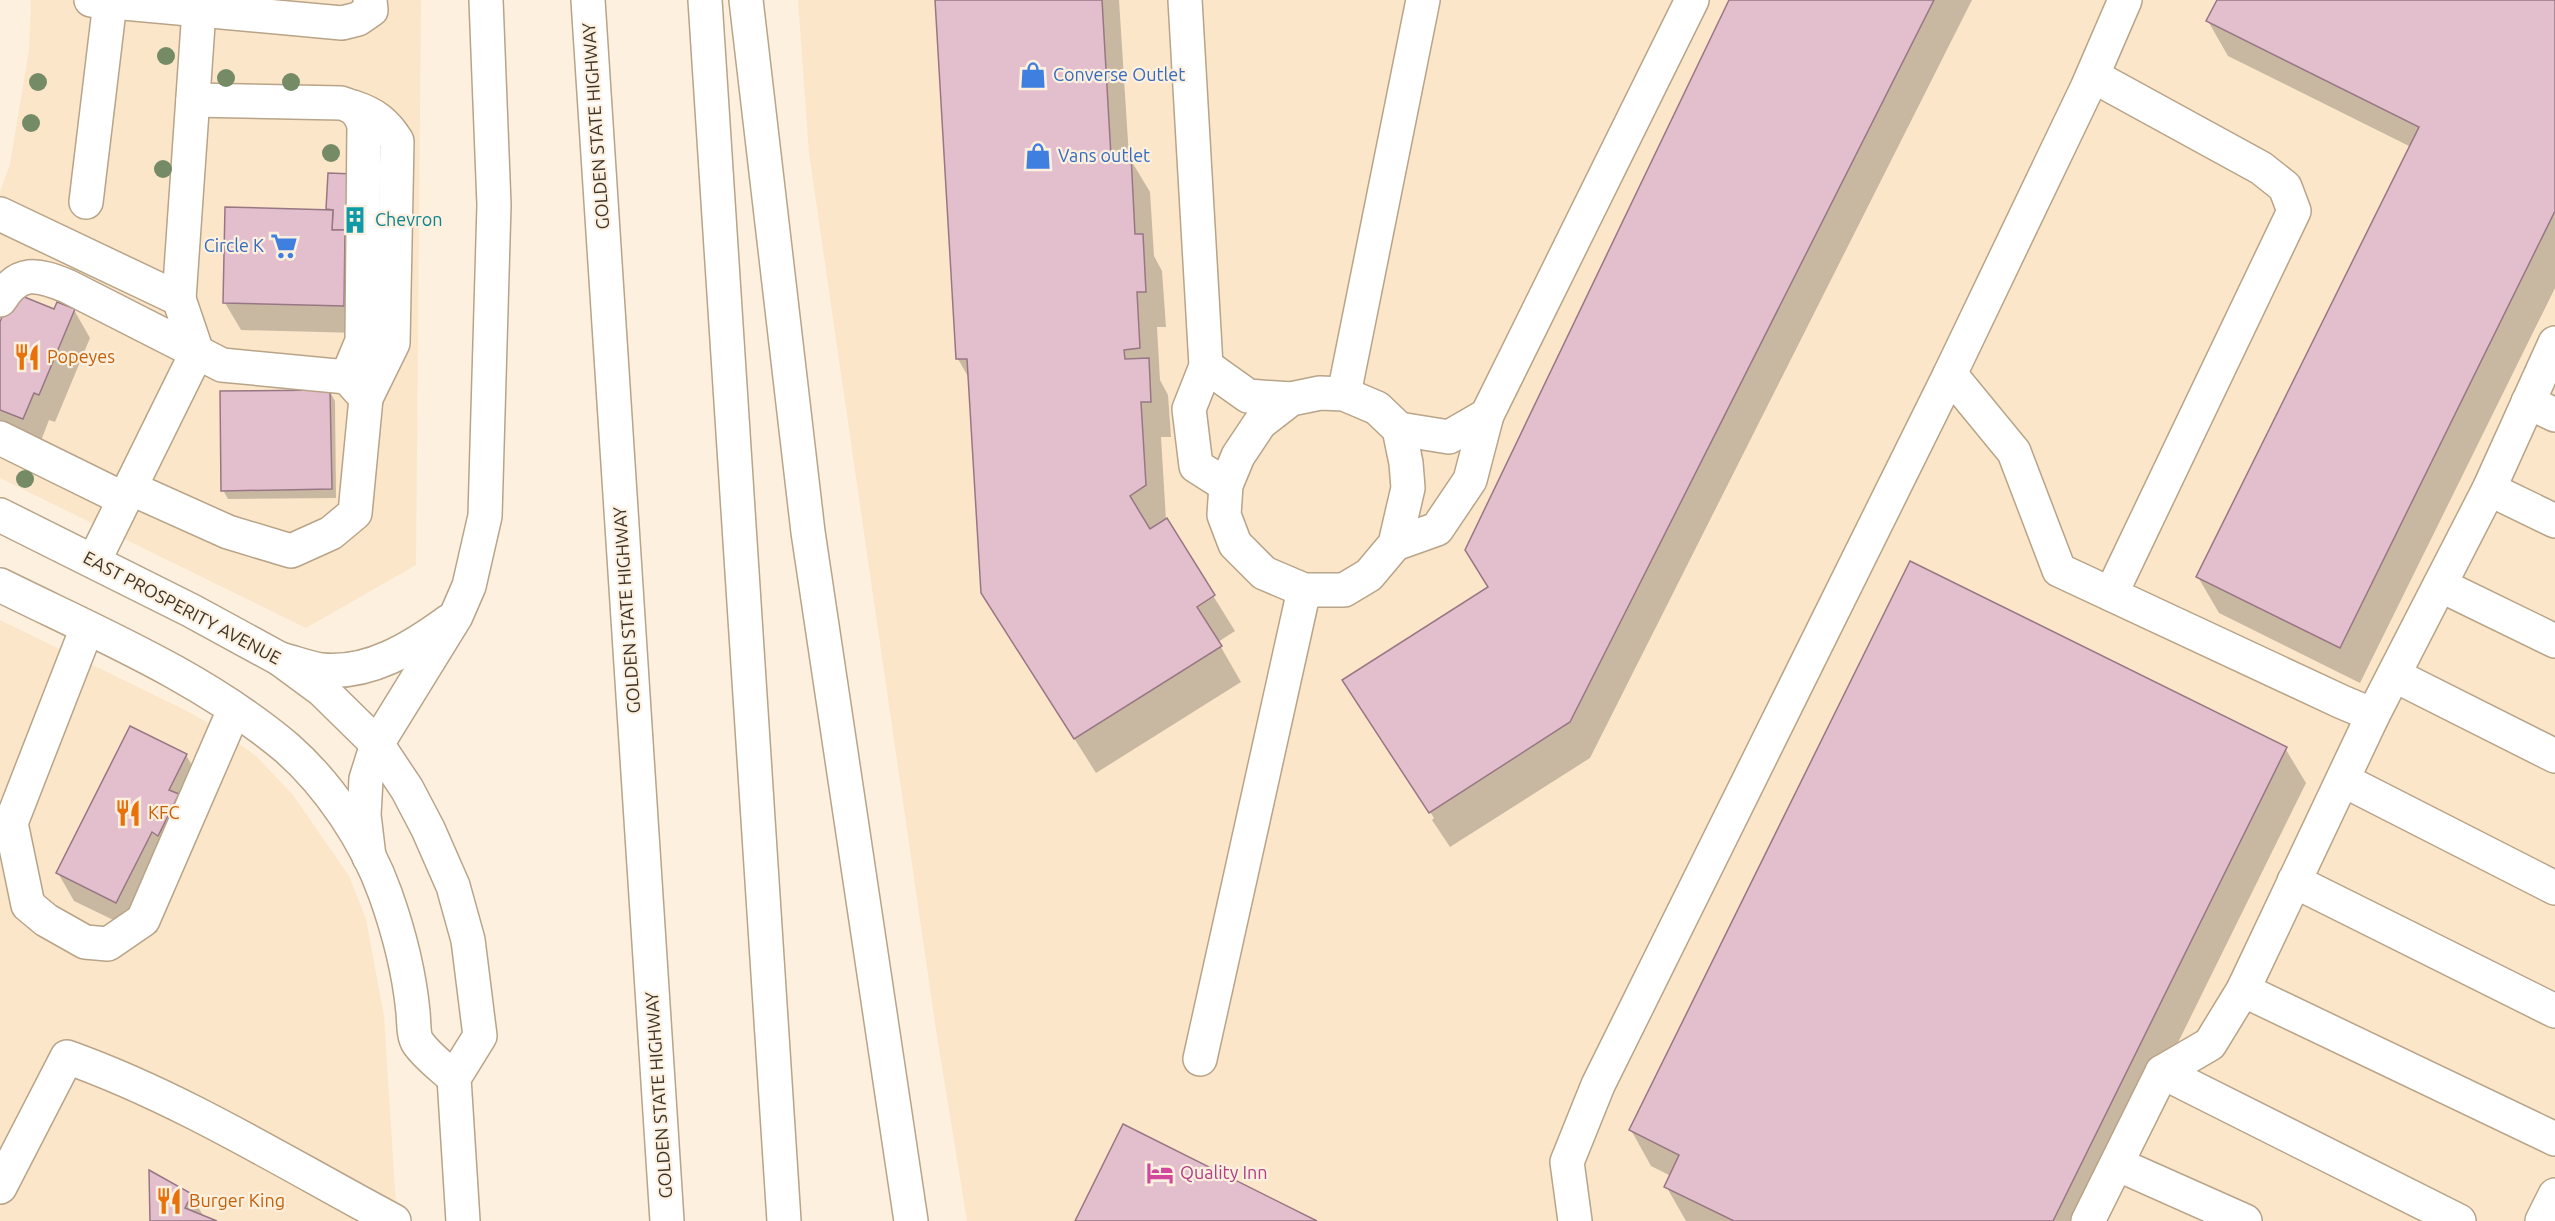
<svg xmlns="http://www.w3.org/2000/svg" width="2555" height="1221" font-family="Ubuntu,sans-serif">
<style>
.built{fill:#fbe6ca}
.shadow{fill:#0003}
.building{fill:#e3bfcd;stroke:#987784;stroke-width:1.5}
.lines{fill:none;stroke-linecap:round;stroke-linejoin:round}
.minor-casing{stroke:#b8a488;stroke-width:36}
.major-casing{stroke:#b8a488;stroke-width:36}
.highway-casing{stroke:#b8a488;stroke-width:36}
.minor{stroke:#fff;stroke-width:33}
.major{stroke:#fff;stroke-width:33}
.highway{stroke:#fff;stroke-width:33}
.tree{fill:#748b65}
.labels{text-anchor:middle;stroke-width:4.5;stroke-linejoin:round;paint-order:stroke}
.shop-label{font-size:18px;fill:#366cbe;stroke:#fdf0df;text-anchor:start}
.street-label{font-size:18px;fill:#3d3429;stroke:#fdf0df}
.culture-label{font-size:18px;fill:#0d838f;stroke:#fdf0df;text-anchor:start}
.food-label{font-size:18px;fill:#c56008;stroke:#fdf0df;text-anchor:start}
.hotel-label{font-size:18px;fill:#b23c85;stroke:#fdf0df;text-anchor:start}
</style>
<rect width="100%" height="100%" fill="#fdf0df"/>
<!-- built -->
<g class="built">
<polygon points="31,0 421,0 416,565 306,628 0,478 0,192 10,164 29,50"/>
<polygon points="798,0 2555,0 2555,1221 967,1221 936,1030 809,153"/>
<polygon points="0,620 183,709 219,729 256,756 293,795 349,876 366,919 384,1016 397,1221 0,1221"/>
</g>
<!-- shadow -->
<g class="shadow">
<polygon points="937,0 1119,0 1129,157 1150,192 1154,256 1162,271 1166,327 1157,327 1160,380 1168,395 1171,437 1161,437 1166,520 1235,631 1218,642 1241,682 1096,773 982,592 970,380 958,359"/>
<polygon points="1731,0 1972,0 1590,758 1450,847 1432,820 1434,818 1366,714 1364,714 1344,680 1488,588 1466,550"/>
<polygon points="2218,0 2555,0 2555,288 2360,683 2219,613 2198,577 2411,147 2228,56 2208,21"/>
<polygon points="389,195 359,333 241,330 225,303 329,211 328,209"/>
<polygon points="74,310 90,338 55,422 49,420 39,446 0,431 0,326 55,311"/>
<polygon points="330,392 335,401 336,498 228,499 223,490"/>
<polygon points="2285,748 2306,783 2090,1221 1686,1221 1666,1186 1671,1176 1651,1166 1631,1130"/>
<polygon points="186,755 202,783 132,929 74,901 58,873"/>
<polygon points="191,1195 204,1217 213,1221 151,1221"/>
</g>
<!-- building -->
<g class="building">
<polygon points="935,0 1102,0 1111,156 1131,155 1135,234 1143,234 1146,292 1137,292 1140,348 1124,350 1125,359 1149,358 1151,402 1141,402 1146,485 1130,496 1150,529 1167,518 1215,595 1197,607 1222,646 1074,739 981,593 967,359 956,359"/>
<polygon points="1729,0 1934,0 1570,722 1429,813 1342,680 1488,587 1465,550"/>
<polygon points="2217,0 2555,0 2555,211 2340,648 2196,577 2419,127 2206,21"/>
<polygon points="328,173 379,175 375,263 343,261 345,230 332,230 333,210 326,209"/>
<polygon points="225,207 333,210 332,230 345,230 344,306 223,303"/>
<polygon points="12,292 54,309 57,302 75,309 39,395 34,393 23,419 0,410 0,322"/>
<polygon points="330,390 332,489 221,491 220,391"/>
<polygon points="1910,561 2287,747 2053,1221 1734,1221 1664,1187 1679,1155 1629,1130"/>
<polygon points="130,726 187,754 169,790 179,794 158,836 152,832 116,903 56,873"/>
<polygon points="1123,1124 1317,1221 1075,1221"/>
<polygon points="149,1170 192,1194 185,1208 217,1221 150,1221"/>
</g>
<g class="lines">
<defs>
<g id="minor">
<polyline points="91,0 342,23 358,19 371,10 370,0"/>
<polyline points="1185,0 1206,366 1189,409 1196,466 1226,485"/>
<polyline points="2125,0 2087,88 1950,374 2014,452 2059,570 2342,702 2373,715 2489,489 2555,343"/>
<polyline points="2093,76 2261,168 2285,187 2294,211 2111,594"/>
<path d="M193,100L341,103C355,107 359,112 364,125L362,341L347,377"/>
<path d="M353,107C374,114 385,122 397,141L393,343L366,398"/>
<polyline points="86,202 110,2"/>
<polyline points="0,214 179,299 197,352 94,561"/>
<polyline points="179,299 199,10"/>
<path d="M0,300C19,269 37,274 67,286L222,365L347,377L366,398L355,513L331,533L291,551L228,532L130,488"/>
<polyline points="1206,366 1248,396 1291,399"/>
<polygon points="1320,393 1344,394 1377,408 1399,429 1406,463 1408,488 1395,544 1369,575 1344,590 1304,590 1264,573 1235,544 1224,515 1226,485 1238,456 1260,423 1291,399"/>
<polyline points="1344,394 1423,0"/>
<polyline points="2528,402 2555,415"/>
<polyline points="1399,429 1449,437 1487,415"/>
<polyline points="0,438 124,499"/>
<polyline points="2489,489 2555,521"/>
<polyline points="1395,544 1437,529 1470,480 1487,415 1692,0"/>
<polyline points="2440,585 2555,641"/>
<polyline points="87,628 11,823 28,905 46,920 85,942 108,944 143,920 234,710"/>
<polyline points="2394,675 2555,756"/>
<polyline points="2343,780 2555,888"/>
<polyline points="2294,881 2555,1011"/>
<polyline points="2243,990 2555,1139"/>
<polyline points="1200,1059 1304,590"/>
<polyline points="2162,1072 2459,1221"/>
<polyline points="2117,1164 2245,1221"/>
<path d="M0,1187L67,1057C182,1098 287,1164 394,1221"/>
<polyline points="1575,1221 1567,1162 1598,1085 1950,374"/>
<polyline points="2088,1221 2162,1072 2210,1044 2243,990 2373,715"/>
<polyline points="2542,1221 2555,1195"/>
</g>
<g id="major">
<polyline points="0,515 192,611 280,659 322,690 377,744 407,789 428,829 453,886 468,940 480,1036 454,1078 463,1221"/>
<path d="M0,585C97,633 203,677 287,748C329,785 366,840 385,893C399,932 409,971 413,1012C414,1020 413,1036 418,1043C427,1056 442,1067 454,1078"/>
</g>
<g id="highway">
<polyline points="588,0 667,1221"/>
<polyline points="705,0 784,1221"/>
<polyline points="746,0 808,532 911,1221"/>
<path d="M280,659C293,662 307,668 321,670C369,675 412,648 449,621"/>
<polyline points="369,857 364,815 366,779 377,744 456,616 469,586 485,516 494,205 486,0"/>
</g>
</defs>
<!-- minor casing -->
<use href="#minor" class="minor-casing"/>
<!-- major casing -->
<use href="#major" class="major-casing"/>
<!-- highway casing -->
<use href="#highway" class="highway-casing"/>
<!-- minor -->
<use href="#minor" class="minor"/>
<!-- major -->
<use href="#major" class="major"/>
<!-- highway -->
<use href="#highway" class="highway"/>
</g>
<!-- trees -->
<g class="tree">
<circle cx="166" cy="56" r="9"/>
<circle cx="226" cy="78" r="9"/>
<circle cx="38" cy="82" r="9"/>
<circle cx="291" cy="82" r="9"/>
<circle cx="31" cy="123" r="9"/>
<circle cx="331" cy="153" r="9"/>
<circle cx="163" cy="169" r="9"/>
<circle cx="25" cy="479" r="9"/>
</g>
<!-- icons -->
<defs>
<symbol id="shop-bare" viewBox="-9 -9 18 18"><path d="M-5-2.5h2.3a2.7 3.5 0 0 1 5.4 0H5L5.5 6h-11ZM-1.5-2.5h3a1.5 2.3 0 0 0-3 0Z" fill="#3f7fe0" stroke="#fdf0df" stroke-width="2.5" paint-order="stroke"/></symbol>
<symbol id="building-bare" viewBox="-9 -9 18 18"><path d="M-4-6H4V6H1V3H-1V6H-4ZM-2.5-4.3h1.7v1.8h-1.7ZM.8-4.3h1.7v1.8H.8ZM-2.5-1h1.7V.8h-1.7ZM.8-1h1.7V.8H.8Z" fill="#0f9aa8" stroke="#fdf0df" stroke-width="2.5" paint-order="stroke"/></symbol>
<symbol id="supermarket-bare" viewBox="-9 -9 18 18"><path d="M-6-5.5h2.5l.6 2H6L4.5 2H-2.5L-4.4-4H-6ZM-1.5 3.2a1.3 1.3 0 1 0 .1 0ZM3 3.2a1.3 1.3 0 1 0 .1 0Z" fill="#3f7fe0" stroke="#fdf0df" stroke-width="2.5" paint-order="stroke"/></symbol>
<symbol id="restaurant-bare" viewBox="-9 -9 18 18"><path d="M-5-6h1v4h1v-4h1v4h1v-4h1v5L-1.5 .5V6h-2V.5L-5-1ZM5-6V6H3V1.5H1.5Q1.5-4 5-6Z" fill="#e8710a" stroke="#fdf0df" stroke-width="2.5" paint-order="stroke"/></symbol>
<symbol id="hotel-bare" viewBox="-9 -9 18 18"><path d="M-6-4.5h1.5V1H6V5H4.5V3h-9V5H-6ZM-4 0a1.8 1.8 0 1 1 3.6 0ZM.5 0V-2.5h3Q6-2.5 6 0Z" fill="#d1479c" stroke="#fdf0df" stroke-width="2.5" paint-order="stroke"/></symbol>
</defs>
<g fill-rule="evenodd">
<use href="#shop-bare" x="1014" y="56" width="38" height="38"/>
<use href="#shop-bare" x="1019" y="137" width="38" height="38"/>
<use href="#building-bare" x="336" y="201" width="38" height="38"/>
<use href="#supermarket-bare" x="265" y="227" width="38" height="38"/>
<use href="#restaurant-bare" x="8" y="338" width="38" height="38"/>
<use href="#restaurant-bare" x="109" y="794" width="38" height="38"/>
<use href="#hotel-bare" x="1141" y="1154" width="38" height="38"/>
<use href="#restaurant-bare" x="150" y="1182" width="38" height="38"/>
</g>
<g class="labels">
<!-- shop labels -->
<g class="shop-label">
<text x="1053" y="81">Converse Outlet</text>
<text x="1058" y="162">Vans outlet</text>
<text x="264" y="252" text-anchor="end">Circle K</text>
</g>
<!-- street labels -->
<g class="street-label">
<text transform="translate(596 126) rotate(-94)" y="6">GOLDEN STATE HIGHWAY</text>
<text transform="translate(182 608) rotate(28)" y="6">EAST PROSPERITY AVENUE</text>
<text transform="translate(627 610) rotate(-94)" y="6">GOLDEN STATE HIGHWAY</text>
<text transform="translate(659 1095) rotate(-94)" y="6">GOLDEN STATE HIGHWAY</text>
</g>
<!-- culture labels -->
<g class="culture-label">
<text x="375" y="226">Chevron</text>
</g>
<!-- food labels -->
<g class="food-label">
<text x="47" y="363">Popeyes</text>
<text x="148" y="819">KFC</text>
<text x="189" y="1207">Burger King</text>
</g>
<!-- hotel labels -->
<g class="hotel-label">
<text x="1180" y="1179">Quality Inn</text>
</g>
</g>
</svg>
